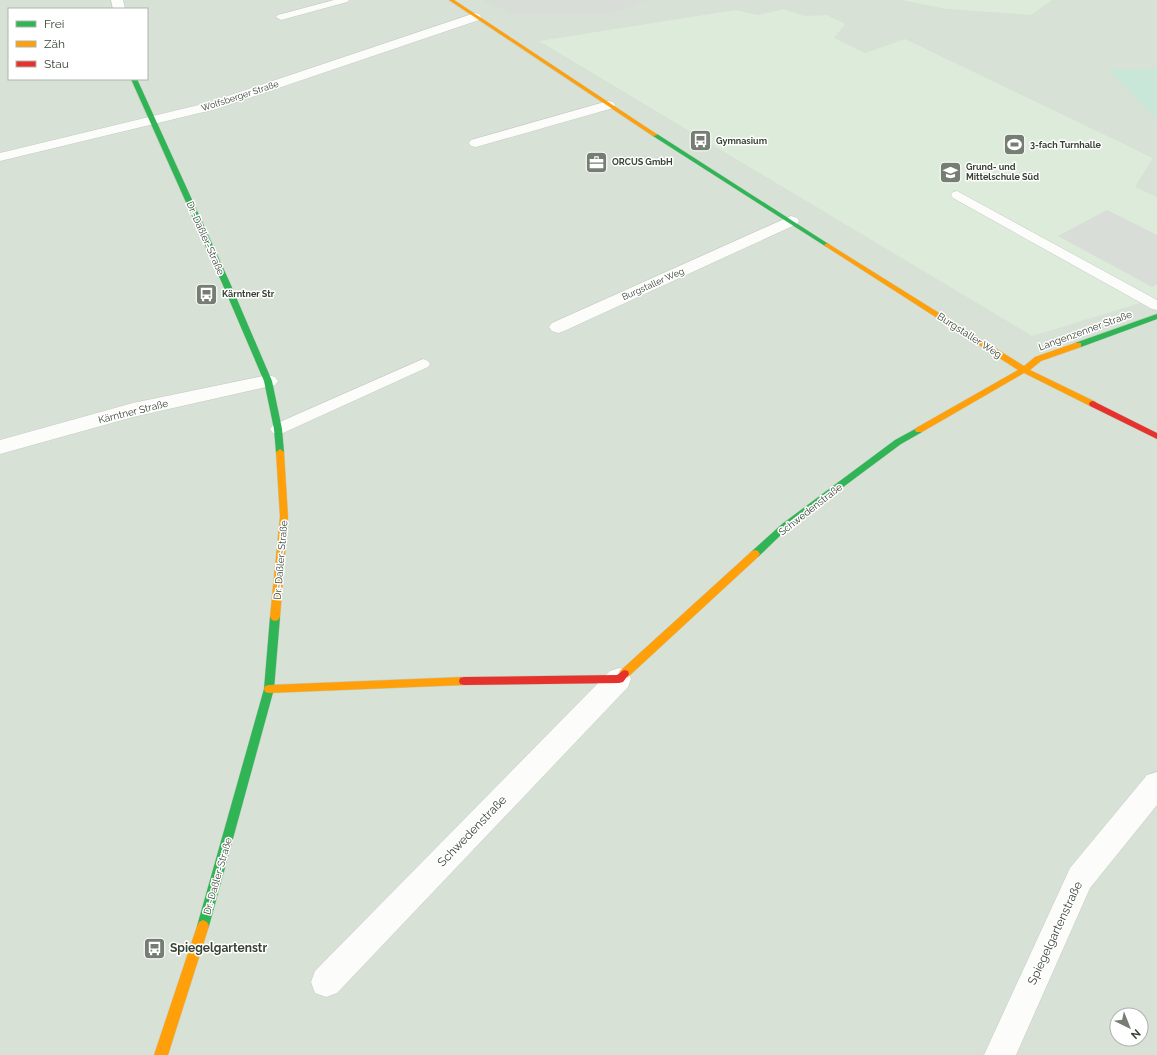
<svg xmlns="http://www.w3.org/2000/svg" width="1157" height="1055" font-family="Raleway,sans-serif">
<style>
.residential{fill:#d7e1d5;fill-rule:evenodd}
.education{fill:#dcebda}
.green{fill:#c9e7d8}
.parking{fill:#d8ddd7}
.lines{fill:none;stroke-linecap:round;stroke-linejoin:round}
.lane-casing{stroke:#c6ccc5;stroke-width:1}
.street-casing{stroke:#c6ccc5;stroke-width:1}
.fast-casing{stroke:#c3cfc2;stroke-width:1}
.slow-casing{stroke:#c3cfc2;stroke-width:1}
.jam-casing{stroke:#c3cfc2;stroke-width:1}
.lane{fill:#fcfcfb;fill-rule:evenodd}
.street{fill:#fcfcfb;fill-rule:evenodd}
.fast{fill:#30b455;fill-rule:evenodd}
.slow{fill:#ff9f0a;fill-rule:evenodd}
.jam{fill:#e5322d;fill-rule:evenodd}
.labels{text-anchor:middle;stroke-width:3;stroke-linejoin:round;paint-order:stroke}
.far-street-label{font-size:9px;fill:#384235;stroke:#fff}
.far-poi-label{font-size:9px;font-weight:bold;fill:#384235;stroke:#fff;text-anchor:start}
.street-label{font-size:10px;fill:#384235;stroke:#fff}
.near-street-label{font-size:12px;fill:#384235;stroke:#fff}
.near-poi-label{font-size:12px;font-weight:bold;fill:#384235;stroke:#fff;text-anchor:start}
</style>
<rect width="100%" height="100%" fill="#e8eee7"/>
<!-- residential -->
<path class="residential" d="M0,0H1157V1055H0ZM9,9H147V79H9ZM1117,1015H1141V1039H1117Z"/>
<!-- education -->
<g class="education">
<polygon points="901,0 1052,0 1031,15 946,9"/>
<polygon points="784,9 804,16 827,15 845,24 834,38 865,53 905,39 1153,158 1135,187 1157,197 1157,298 1032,336 539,41 735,10 758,15"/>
</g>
<!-- green -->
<polygon class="green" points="1157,69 1157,120 1109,70"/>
<!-- parking -->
<g class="parking">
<polygon points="482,0 646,0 607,15 511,14"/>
<polygon points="1107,210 1157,235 1157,284 1152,287 1058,236"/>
</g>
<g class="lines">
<defs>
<g id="lane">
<polygon points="334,0 349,0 347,2 281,20 276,17 278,15"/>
<polygon points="957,191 1157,300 1157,310 1152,309 953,198 951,195 953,192"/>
<polygon points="423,359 428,361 430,364 428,367 283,433 278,434 273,433 270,429 273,425"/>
</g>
<g id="street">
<polygon points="111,0 123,0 125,9 113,9"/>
<polygon points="475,13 479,14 481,17 479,20 216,109 0,161 0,153 207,103"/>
<polygon points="608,101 613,102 615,105 613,108 476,147 471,146 469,143 471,140"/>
<polygon points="791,216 797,218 799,221 797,224 564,331 558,333 552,331 549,327 552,323"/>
<polygon points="268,375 275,377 278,381 275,385 133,417 0,454 0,440 133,403"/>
<polygon points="619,668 628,671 631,679 628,687 337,993 326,997 315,993 311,982 315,971 610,671"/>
<polygon points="1157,772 1157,805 1090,888 1016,1055 984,1055 1070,868 1147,775"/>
</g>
<g id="fast">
<polygon points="131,79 137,79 230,283 272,381 282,429 284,452 283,454 277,454 276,452 274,429 264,381 222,283"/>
<polygon points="653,134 657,134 830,245 827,247 825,246 653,136"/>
<polygon points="1157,314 1157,319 1081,347 1075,347 1074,345 1075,343"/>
<polygon points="919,427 923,430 922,432 901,444 788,528 758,557 752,557 750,554 752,551 782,524 895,440"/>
<polygon points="275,613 278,614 280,617 274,689 209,926 207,930 203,932 199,930 197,926 264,689 270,617 272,614"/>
</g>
<g id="slow">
<polygon points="449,0 454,0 658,135 653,136"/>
<polygon points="827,243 1024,366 1035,357 1075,343 1081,343 1081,347 1041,361 1030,370 1096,402 1097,404 1096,406 1090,406 1024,373 922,432 916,432 915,430 916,428 1018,370 825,246 824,245"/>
<polygon points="280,449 284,452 288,517 280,617 278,620 275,621 272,620 270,617 280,517 276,452"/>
<polygon points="755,550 758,551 760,554 758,557 628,677 624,678 620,677 619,674 620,671 752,551"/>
<polygon points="464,677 468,678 469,681 468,684 464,685 269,693 265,692 264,689 265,686 269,685"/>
<polygon points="203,920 207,922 209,926 168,1055 154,1055 197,926 199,922"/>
</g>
<g id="jam">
<polygon points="1093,401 1157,433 1157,439 1090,406 1089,404 1090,402"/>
<polygon points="624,670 628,671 629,674 623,682 619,683 464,685 460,684 459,681 460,678 464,677 617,675"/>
</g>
</defs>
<!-- lane casing -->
<use href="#lane" class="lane-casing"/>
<!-- street casing -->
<use href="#street" class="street-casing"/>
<!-- fast casing -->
<use href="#fast" class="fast-casing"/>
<!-- slow casing -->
<use href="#slow" class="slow-casing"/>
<!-- jam casing -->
<use href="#jam" class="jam-casing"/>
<!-- lane -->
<use href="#lane" class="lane"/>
<!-- street -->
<use href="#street" class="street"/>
<!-- fast -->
<use href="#fast" class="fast"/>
<!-- slow -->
<use href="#slow" class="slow"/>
<!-- jam -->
<use href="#jam" class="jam"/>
</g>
<!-- icons -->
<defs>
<symbol id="bus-square" viewBox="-11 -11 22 22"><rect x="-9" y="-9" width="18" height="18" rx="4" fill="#767e73" stroke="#fff"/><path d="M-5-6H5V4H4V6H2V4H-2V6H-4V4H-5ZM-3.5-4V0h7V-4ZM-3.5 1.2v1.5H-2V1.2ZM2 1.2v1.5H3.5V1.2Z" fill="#fff"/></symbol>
<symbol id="stadium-square" viewBox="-11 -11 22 22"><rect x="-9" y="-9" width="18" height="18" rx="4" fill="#767e73" stroke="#fff"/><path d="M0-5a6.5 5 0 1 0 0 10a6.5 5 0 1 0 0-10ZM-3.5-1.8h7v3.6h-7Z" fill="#fff"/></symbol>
<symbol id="office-square" viewBox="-11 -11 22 22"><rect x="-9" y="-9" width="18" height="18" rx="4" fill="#767e73" stroke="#fff"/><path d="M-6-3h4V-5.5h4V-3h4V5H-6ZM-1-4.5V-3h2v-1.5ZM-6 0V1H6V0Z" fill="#fff"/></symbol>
<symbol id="school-square" viewBox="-11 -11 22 22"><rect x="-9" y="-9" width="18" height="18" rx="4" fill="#767e73" stroke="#fff"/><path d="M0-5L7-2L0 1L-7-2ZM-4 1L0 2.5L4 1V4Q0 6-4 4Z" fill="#fff"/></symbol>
</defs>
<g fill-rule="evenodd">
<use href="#bus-square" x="688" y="128" width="25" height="25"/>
<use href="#stadium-square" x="1002" y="132" width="25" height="25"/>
<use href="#office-square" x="584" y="150" width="25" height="25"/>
<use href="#school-square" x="938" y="160" width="25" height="25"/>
<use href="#bus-square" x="194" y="282" width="25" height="25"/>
<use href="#bus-square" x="142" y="936" width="25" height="25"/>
</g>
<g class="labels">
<!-- far-street labels -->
<g class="far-street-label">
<text transform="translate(240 96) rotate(-18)" y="3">Wolfsberger Straße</text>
<text transform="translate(653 284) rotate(-24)" y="3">Burgstaller Weg</text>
</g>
<!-- far-poi labels -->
<g class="far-poi-label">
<text x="716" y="144">Gymnasium</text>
<text x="1030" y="148">3-fach Turnhalle</text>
<text x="612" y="165">ORCUS GmbH</text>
<text x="966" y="170">Grund- und<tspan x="966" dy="10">Mittelschule Süd</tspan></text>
<text x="222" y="297">Kärntner Str</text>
</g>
<!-- street labels -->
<g class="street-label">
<text transform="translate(206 238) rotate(66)" y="4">Dr.-Daßler-Straße</text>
<text transform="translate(1085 330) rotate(-20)" y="4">Langenzenner Straße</text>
<text transform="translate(970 335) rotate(33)" y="4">Burgstaller Weg</text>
<text transform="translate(133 411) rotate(-14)" y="4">Kärntner Straße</text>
<text transform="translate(810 509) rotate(-38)" y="4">Schwedenstraße</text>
<text transform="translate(280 560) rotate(-85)" y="4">Dr.-Daßler-Straße</text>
<text transform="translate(217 876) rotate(-74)" y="4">Dr.-Daßler-Straße</text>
</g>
<!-- near-street labels -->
<g class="near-street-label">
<text transform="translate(472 831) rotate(-46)" y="4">Schwedenstraße</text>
<text transform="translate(1055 933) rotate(-65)" y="4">Spiegelgartenstraße</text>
</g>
<!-- near-poi labels -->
<g class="near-poi-label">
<text x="170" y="952">Spiegelgartenstr</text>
</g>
</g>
<!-- legend -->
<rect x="8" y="8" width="140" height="72" fill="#ffffff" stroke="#afb3ae"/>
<rect x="16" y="21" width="20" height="6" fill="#30b455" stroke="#afb3ae"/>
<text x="44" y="28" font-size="12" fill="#384235">Frei</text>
<rect x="16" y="41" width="20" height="6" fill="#ff9f0a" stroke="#afb3ae"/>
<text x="44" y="48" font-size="12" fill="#384235">Zäh</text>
<rect x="16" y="61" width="20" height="6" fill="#e5322d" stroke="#afb3ae"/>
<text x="44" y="68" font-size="12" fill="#384235">Stau</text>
<!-- north arrow -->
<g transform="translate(1129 1027) rotate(137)"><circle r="19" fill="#ffffff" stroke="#afb3ae"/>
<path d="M0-3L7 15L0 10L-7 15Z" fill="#767e73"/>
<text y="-6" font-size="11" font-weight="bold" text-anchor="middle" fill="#384235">N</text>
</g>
</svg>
